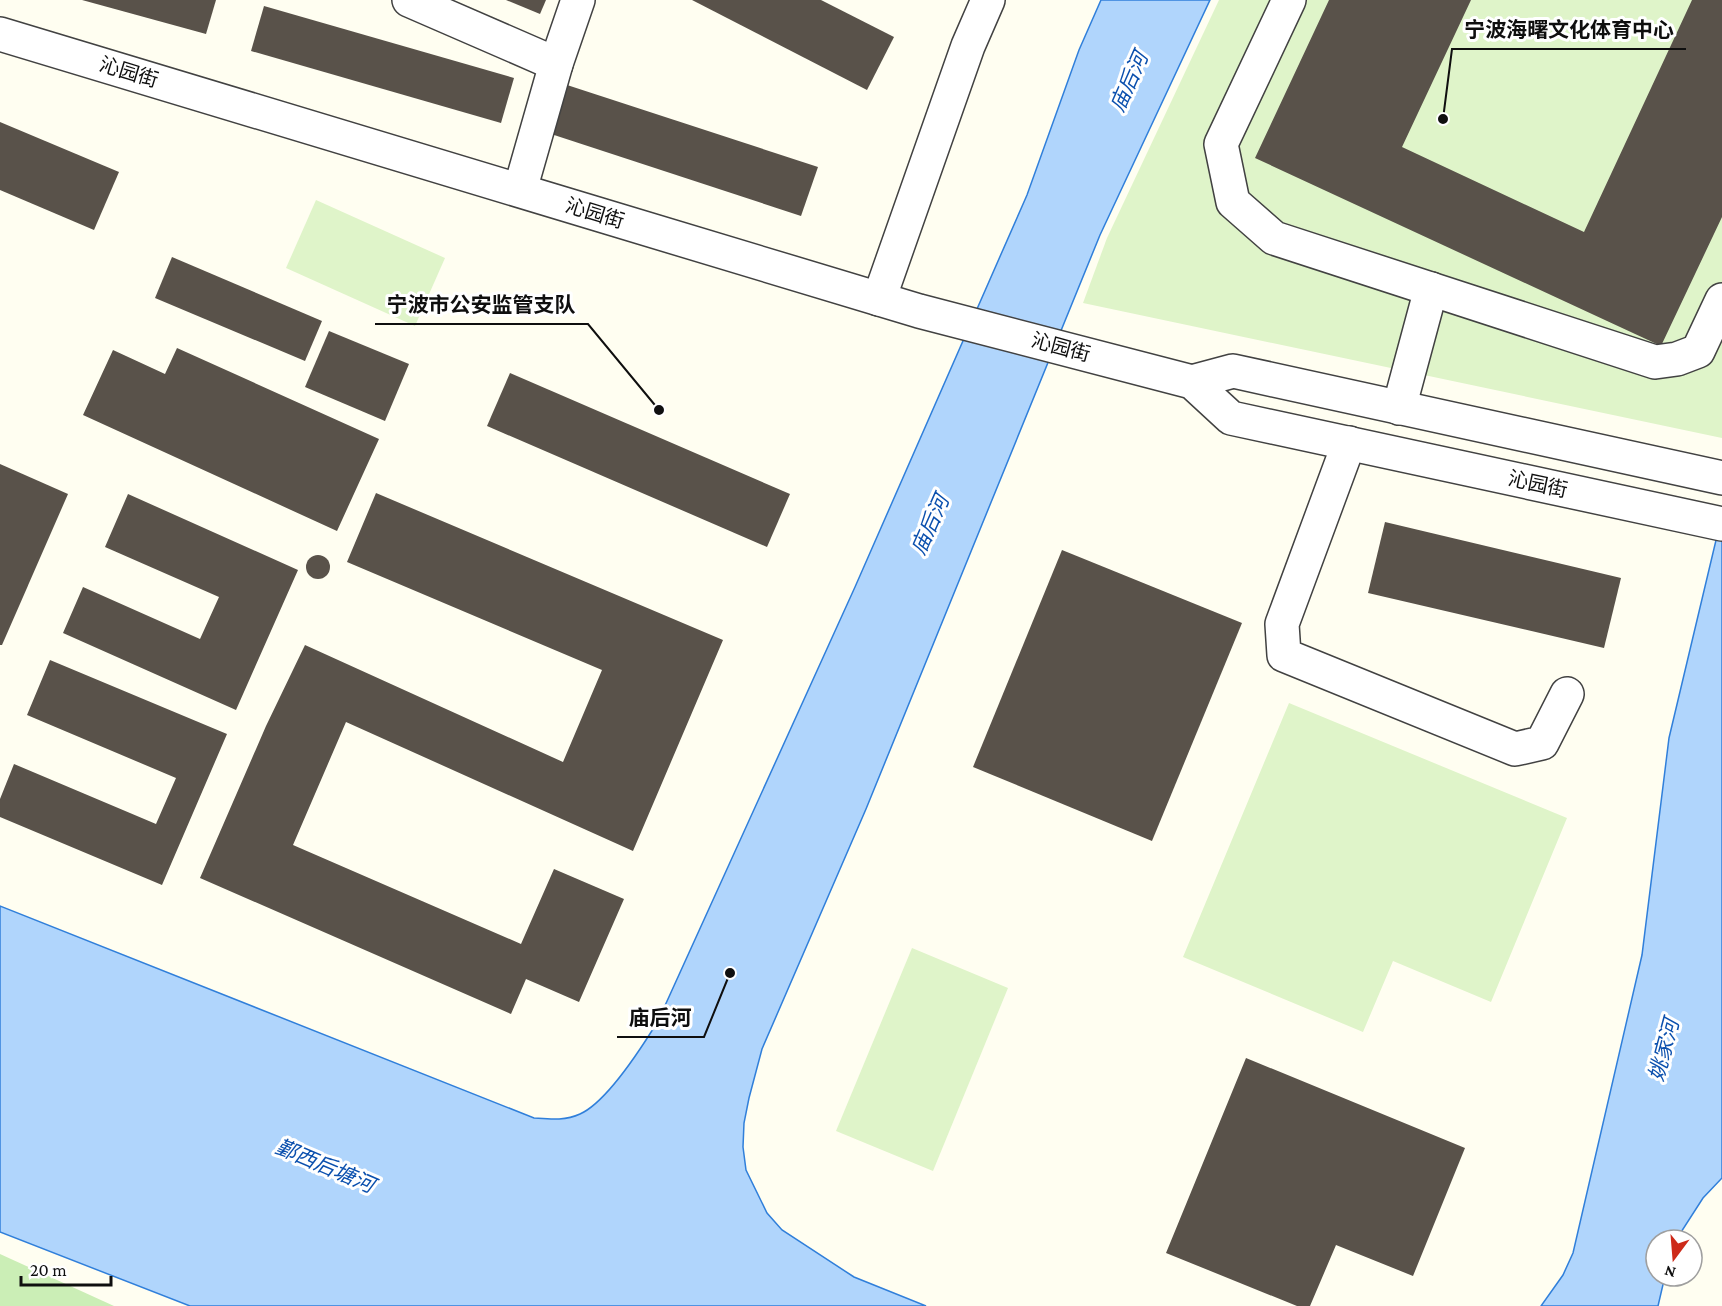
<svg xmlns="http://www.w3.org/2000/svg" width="1722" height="1306" font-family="'Crimson Pro','Noto Sans SC',serif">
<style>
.green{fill:#cbeeb6}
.pitch{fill:#dff4c9}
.water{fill:#b0d5fc;stroke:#307fda;stroke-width:1.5}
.building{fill:#59524a}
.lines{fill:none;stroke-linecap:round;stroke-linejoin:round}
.minor-casing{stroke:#424242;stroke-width:36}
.minor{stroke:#fff;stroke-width:33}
.labels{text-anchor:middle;stroke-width:6;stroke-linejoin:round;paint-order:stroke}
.street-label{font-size:20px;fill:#0f0f0f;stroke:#fff}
.water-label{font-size:21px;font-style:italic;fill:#0b50ae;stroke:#fff}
.leader{fill:none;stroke:#0f0f0f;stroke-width:2}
.callout-dot{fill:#0f0f0f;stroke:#fff;stroke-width:2}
.callout-label{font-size:21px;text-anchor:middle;font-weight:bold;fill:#0f0f0f;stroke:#fff;stroke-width:6;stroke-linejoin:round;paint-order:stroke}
</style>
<rect width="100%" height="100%" fill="#fffef1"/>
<!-- green -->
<polygon class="green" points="0,1254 114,1306 0,1306"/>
<!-- pitch -->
<g class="pitch">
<polygon points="1219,0 1722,0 1722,438 1083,303 1107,238"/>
<polygon points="316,200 445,258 415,326 286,268"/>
<polygon points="1289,703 1567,818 1491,1002 1393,961 1363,1032 1183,957"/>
<polygon points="912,948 1008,988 933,1171 836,1131"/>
</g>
<!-- water -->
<g class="water">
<path d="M1101,0H1210L1100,235L866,809L762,1049L749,1098L744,1123L743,1147L746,1170L767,1213L782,1230L854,1277L926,1306H190L0,1232V906L534,1118C549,1119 565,1121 580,1114C607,1102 642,1047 658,1021L855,587L1027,195L1079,50Z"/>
<polygon points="1722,515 1722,1178 1703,1198 1676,1240 1656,1240 1656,1276 1665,1276 1658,1306 1541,1306 1563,1275 1573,1253 1642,955 1669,738"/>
</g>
<!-- building -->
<g class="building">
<polygon points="82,0 216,0 206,34"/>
<polygon points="506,0 546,0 540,14"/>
<polygon points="692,0 821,0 894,37 867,90"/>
<polygon points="1329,0 1471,0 1402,147 1584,232 1692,0 1722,0 1722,217 1661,346 1255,158"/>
<polygon points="264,6 514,78 501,123 251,51"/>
<polygon points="564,84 818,167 801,216 548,133"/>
<polygon points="0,122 119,172 94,230 0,190"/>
<polygon points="172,257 322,321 305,361 155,298"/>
<polygon points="329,331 409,364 385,421 305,387"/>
<polygon points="177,348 379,439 337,531 83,415 113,350 165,374"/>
<polygon points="510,373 790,494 767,547 487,426"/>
<polygon points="0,464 68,494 2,645 0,645"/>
<polygon points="376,493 723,640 633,851 346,722 293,845 521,944 554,869 624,899 579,1002 526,979 511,1014 200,878 266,726 305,645 563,762 602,670 347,562"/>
<polygon points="128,494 298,570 236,710 63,633 83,587 200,639 219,597 105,547"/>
<polygon points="1385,522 1621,578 1604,648 1368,593"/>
<polygon points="1062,550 1242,623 1152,841 973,767"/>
<circle cx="318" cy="567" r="12"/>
<polygon points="50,660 227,734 162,885 0,817 0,799 14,764 156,824 176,778 27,715"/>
<polygon points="1246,1058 1465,1148 1413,1276 1336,1245 1310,1306 1297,1306 1166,1253"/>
</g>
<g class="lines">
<defs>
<g id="minor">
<polyline points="409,0 556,64"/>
<polyline points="1289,0 1221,144 1233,202 1274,238 1655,362 1677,359 1698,351 1722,300"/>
<polyline points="0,34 919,311 1192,382 1231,418 1722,524"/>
<polyline points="520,190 556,64 578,0"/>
<polyline points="879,299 968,46 988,0"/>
<polyline points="1192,382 1233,371 1722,478"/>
<polyline points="1399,408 1431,289"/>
<polyline points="1349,443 1282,624 1284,655 1515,749 1542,743 1567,694"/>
</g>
</defs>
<!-- minor casing -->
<use href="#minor" class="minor-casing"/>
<!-- minor -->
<use href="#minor" class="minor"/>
</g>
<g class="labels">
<!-- street labels -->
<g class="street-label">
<text transform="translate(129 72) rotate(17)" y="7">沁园街</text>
<text transform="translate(595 213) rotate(17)" y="7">沁园街</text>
<text transform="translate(1061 347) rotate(15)" y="7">沁园街</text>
<text transform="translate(1538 484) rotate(12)" y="7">沁园街</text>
</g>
<!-- water labels -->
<g class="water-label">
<text transform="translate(1129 82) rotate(-66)" y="7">庙后河</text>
<text transform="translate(930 525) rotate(-66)" y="7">庙后河</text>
<text transform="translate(1664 1050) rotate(-75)" y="7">姚家河</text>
<text transform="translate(325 1166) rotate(23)" y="7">鄞西后塘河</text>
</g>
</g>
<!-- callouts -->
<path class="leader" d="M1443 119L1452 49H1686M659 410L588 324H375M730 973L704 1037H617"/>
<g class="callout-dot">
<circle cx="1443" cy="119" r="6"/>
<circle cx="659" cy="410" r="6"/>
<circle cx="730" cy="973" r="6"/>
</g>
<g class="callout-label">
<text x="1569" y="37">宁波海曙文化体育中心</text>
<text x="481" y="312">宁波市公安监管支队</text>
<text x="660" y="1025">庙后河</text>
</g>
<!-- north arrow -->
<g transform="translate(1674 1258) rotate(196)"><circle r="28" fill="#ffffff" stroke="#9f9f9f" stroke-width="1.5"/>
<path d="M0-4.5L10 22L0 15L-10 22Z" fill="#cd2a19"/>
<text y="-9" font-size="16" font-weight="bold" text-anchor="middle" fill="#0f0f0f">N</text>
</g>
<!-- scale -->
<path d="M21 1276v9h90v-9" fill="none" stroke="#0f0f0f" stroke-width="3"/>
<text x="30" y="1276" font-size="18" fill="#0f0f0f" stroke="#ffffff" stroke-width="4.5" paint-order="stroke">20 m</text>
</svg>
